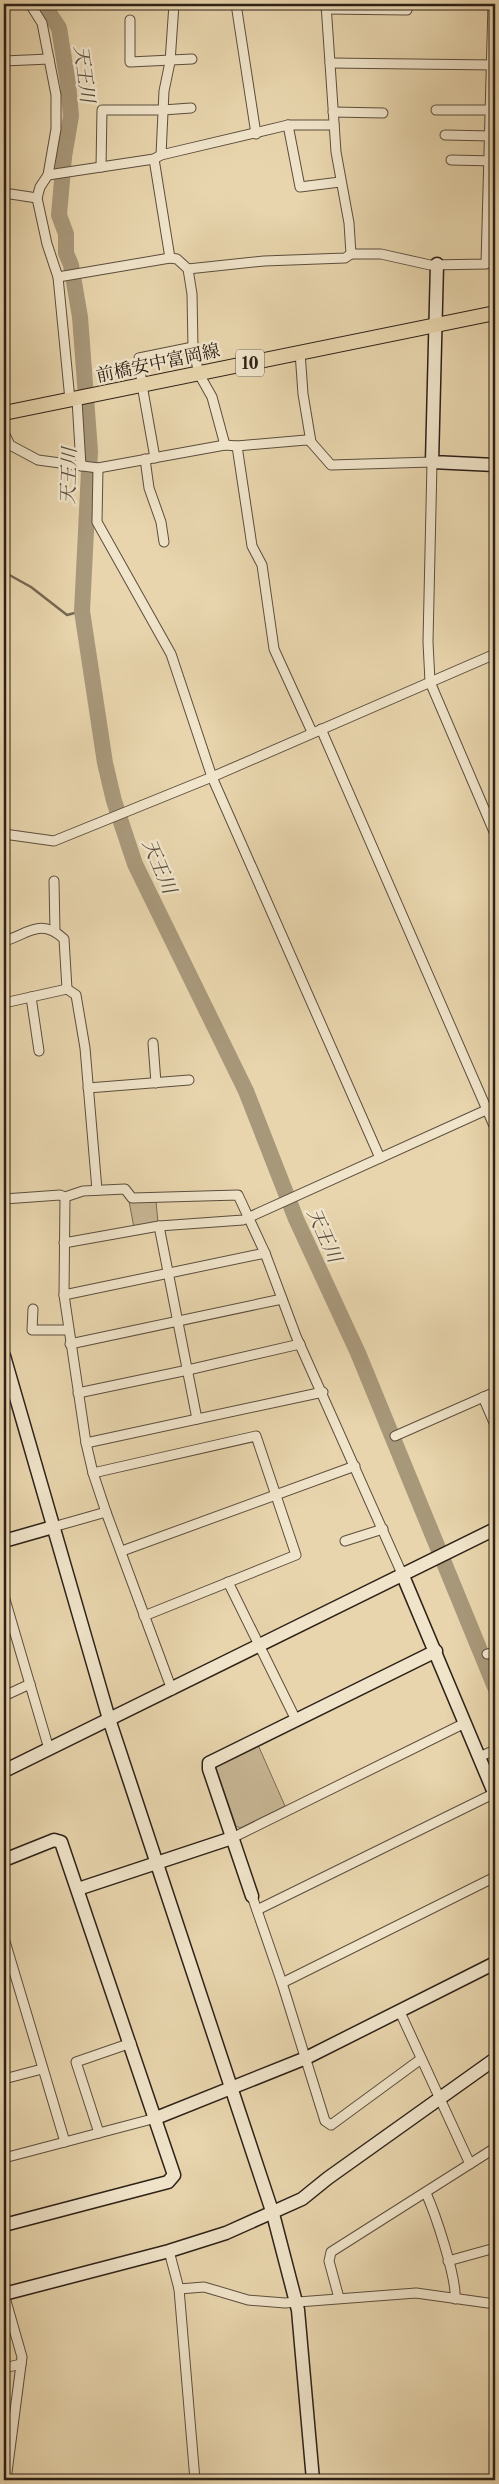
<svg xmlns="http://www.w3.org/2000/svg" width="499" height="2484" font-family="'Libre Caslon Text','Noto Serif JP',serif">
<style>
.green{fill:#c8b694;stroke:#7a6c56}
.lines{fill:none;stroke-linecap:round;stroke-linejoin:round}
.stream{stroke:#776853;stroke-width:2.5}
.river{stroke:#a8987a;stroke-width:16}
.street-casing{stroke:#5c4e3d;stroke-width:11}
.secondary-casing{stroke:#2d2118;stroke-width:15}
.primary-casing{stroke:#2d2118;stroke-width:16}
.street{stroke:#f0e4ca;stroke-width:9}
.secondary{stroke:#f0e4ca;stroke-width:12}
.primary{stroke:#e8d5ad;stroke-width:14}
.labels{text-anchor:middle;stroke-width:5;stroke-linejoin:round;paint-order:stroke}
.shield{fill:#f0e4ca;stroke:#685c4d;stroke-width:1}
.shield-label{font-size:16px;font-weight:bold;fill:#2d2118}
.street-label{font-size:18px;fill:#2d2118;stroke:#f0e4ca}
.water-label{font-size:19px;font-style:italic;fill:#584b3a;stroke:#f0e4ca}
</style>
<rect width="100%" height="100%" fill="#e8d5ad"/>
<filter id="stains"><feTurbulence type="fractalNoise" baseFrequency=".004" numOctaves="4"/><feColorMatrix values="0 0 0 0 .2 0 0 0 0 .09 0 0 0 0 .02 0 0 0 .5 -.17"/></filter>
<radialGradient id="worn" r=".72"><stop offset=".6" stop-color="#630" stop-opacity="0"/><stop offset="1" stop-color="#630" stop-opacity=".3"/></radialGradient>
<!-- green -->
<g class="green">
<polygon points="129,1201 156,1201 158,1223 134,1228"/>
<polygon points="258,1745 285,1806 240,1828 236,1826 216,1768 217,1765"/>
</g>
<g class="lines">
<!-- stream -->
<polyline class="stream" points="4,572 31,587 67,615 82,611"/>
<!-- river -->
<polyline class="river" points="43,4 59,28 68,84 71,116 64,157 59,215 66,234 66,253 71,265 80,317 90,451 82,611 105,763 114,801 135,864 246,1091 296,1219 358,1353 495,1687"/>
<defs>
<g id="street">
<polyline points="30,4 42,23 56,95 56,129 48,175 40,187 37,198 47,244 58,277 70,400"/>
<polyline points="236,4 256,134"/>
<polyline points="326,4 336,152 349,223 351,254 381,254 430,265 486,264 493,4"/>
<polyline points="326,9 407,10"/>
<polyline points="130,20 130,62 192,59"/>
<polyline points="4,61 49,59"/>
<polyline points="330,63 495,65"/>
<polyline points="436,110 491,110"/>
<polyline points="333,112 383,113"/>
<polyline points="288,125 300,187 340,182"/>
<polyline points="445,135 491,136"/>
<polyline points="161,155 164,91 170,62 174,4"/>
<polyline points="154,159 170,258 177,259 188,269 192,294 193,347 199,374 212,397 225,445"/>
<polyline points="451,160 495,161"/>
<polyline points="101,167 102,110 163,110 191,108"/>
<polyline points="48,175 154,159 161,155 288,125 334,125"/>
<polyline points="4,193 37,198"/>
<polyline points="188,269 264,261 345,258 351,254"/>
<polyline points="58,277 170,258"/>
<polyline points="300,352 303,394 311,442"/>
<polyline points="77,400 81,466"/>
<polyline points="4,433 10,445 38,460 98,468 225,445 237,446 306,440 310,441 331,465 432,462 428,642 430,682 495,834"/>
<polyline points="237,446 252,546 262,565 274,649 312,732"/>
<polyline points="155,458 142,385 139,358 193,347"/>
<polyline points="145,459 149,488 161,522 164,542"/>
<polyline points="98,468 97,522 171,654 212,777 380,1158"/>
<polyline points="321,729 495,1128"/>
<polyline points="4,834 54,841 212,777 495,654"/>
<polyline points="54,881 55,931"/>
<path d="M4,941C27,935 40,917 64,939L67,989"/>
<polyline points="31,997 39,1051"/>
<polyline points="4,1003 67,989 76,995 85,1048 97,1190"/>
<polyline points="153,1043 156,1083"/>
<polyline points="88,1088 189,1080"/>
<polyline points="65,1197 83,1191 125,1189 132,1198 238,1195 265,1253 296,1336 403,1576"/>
<polyline points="4,1199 60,1195 65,1197 64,1295 86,1443 93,1473 106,1512 172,1690"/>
<polyline points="159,1226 197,1419"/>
<polyline points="64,1243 159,1226 243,1220 495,1106"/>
<polyline points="64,1295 265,1253"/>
<polyline points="33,1309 32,1330 68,1330"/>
<polyline points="70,1344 282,1299"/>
<polyline points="78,1393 188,1370 300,1344"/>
<polyline points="483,1397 495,1425"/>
<polyline points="395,1436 495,1392"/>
<polyline points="86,1443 323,1392"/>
<polyline points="93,1473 256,1436 296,1555 144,1616"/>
<polyline points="53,1527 106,1512"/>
<polyline points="345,1541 383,1529"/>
<polyline points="122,1551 355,1466"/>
<polyline points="228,1582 296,1720"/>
<polyline points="4,1596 49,1749"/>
<polyline points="487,1654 495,1652"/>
<polyline points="4,1696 30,1684"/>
<polyline points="479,1757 495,1750"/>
<polyline points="232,1838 465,1723"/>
<polyline points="252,1896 282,1983 325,2121 331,2125 421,2059"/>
<polyline points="257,1910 495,1793"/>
<polyline points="4,1938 65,2142"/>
<polyline points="282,1983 495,1877"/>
<polyline points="400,2012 470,2164"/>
<polyline points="4,2079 42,2069"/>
<polyline points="99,2133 76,2062 131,2043"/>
<polyline points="4,2158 156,2118"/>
<path d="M426,2193C435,2213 457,2278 455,2299"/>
<polyline points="169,2251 179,2289 195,2480"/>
<polyline points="448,2261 495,2248"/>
<polyline points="179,2289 204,2287 248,2300 285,2303 416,2293 495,2304"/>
<polyline points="4,2294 22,2357 6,2480"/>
<polyline points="339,2298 329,2261 331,2252 495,2148"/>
<polyline points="4,2368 21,2364"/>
</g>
<g id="secondary">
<polyline points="437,264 432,462 495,465"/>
<polyline points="4,1356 109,1719 273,2214 298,2310 313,2480"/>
<polyline points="4,1541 53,1527"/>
<polyline points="403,1576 495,1795"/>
<polyline points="4,1771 495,1529"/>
<polyline points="4,1860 54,1840 61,1842 174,2175 168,2182 4,2225"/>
<polyline points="78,1889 232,1838"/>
<polyline points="252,1896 209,1769 209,1763 436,1651"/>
<polyline points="156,2118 306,2058 495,1963"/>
<polyline points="4,2294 169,2251 226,2233 302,2199 328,2178 495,2059"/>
</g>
<polyline id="primary" points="4,413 495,313"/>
</defs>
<!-- street casing -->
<use href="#street" class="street-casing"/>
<!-- secondary casing -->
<use href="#secondary" class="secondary-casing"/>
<!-- primary casing -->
<use href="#primary" class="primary-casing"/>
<!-- street -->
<use href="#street" class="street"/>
<!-- secondary -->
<use href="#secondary" class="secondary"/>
<!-- primary -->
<use href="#primary" class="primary"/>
</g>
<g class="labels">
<!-- shield labels -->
<rect class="shield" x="236" y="349.5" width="28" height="27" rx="4"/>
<g class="shield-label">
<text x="250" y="369">10</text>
</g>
<!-- street labels -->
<g class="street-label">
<text transform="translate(158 363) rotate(-12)" y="6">前橋安中富岡線</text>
</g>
<!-- water labels -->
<g class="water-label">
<text transform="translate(85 74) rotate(83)" y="7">天王川</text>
<text transform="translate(68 476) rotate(-88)" y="7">天王川</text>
<text transform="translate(160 866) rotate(67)" y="7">天王川</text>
<text transform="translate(325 1235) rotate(66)" y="7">天王川</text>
</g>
</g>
<!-- margin -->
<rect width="499" height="2484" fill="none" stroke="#e8d5ad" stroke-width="20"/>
<rect x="5" y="5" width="489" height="2474" fill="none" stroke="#2d2118" stroke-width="2.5"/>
<rect x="10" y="10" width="479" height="2464" fill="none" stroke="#2d2118"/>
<rect width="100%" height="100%" filter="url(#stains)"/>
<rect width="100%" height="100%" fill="url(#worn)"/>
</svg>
